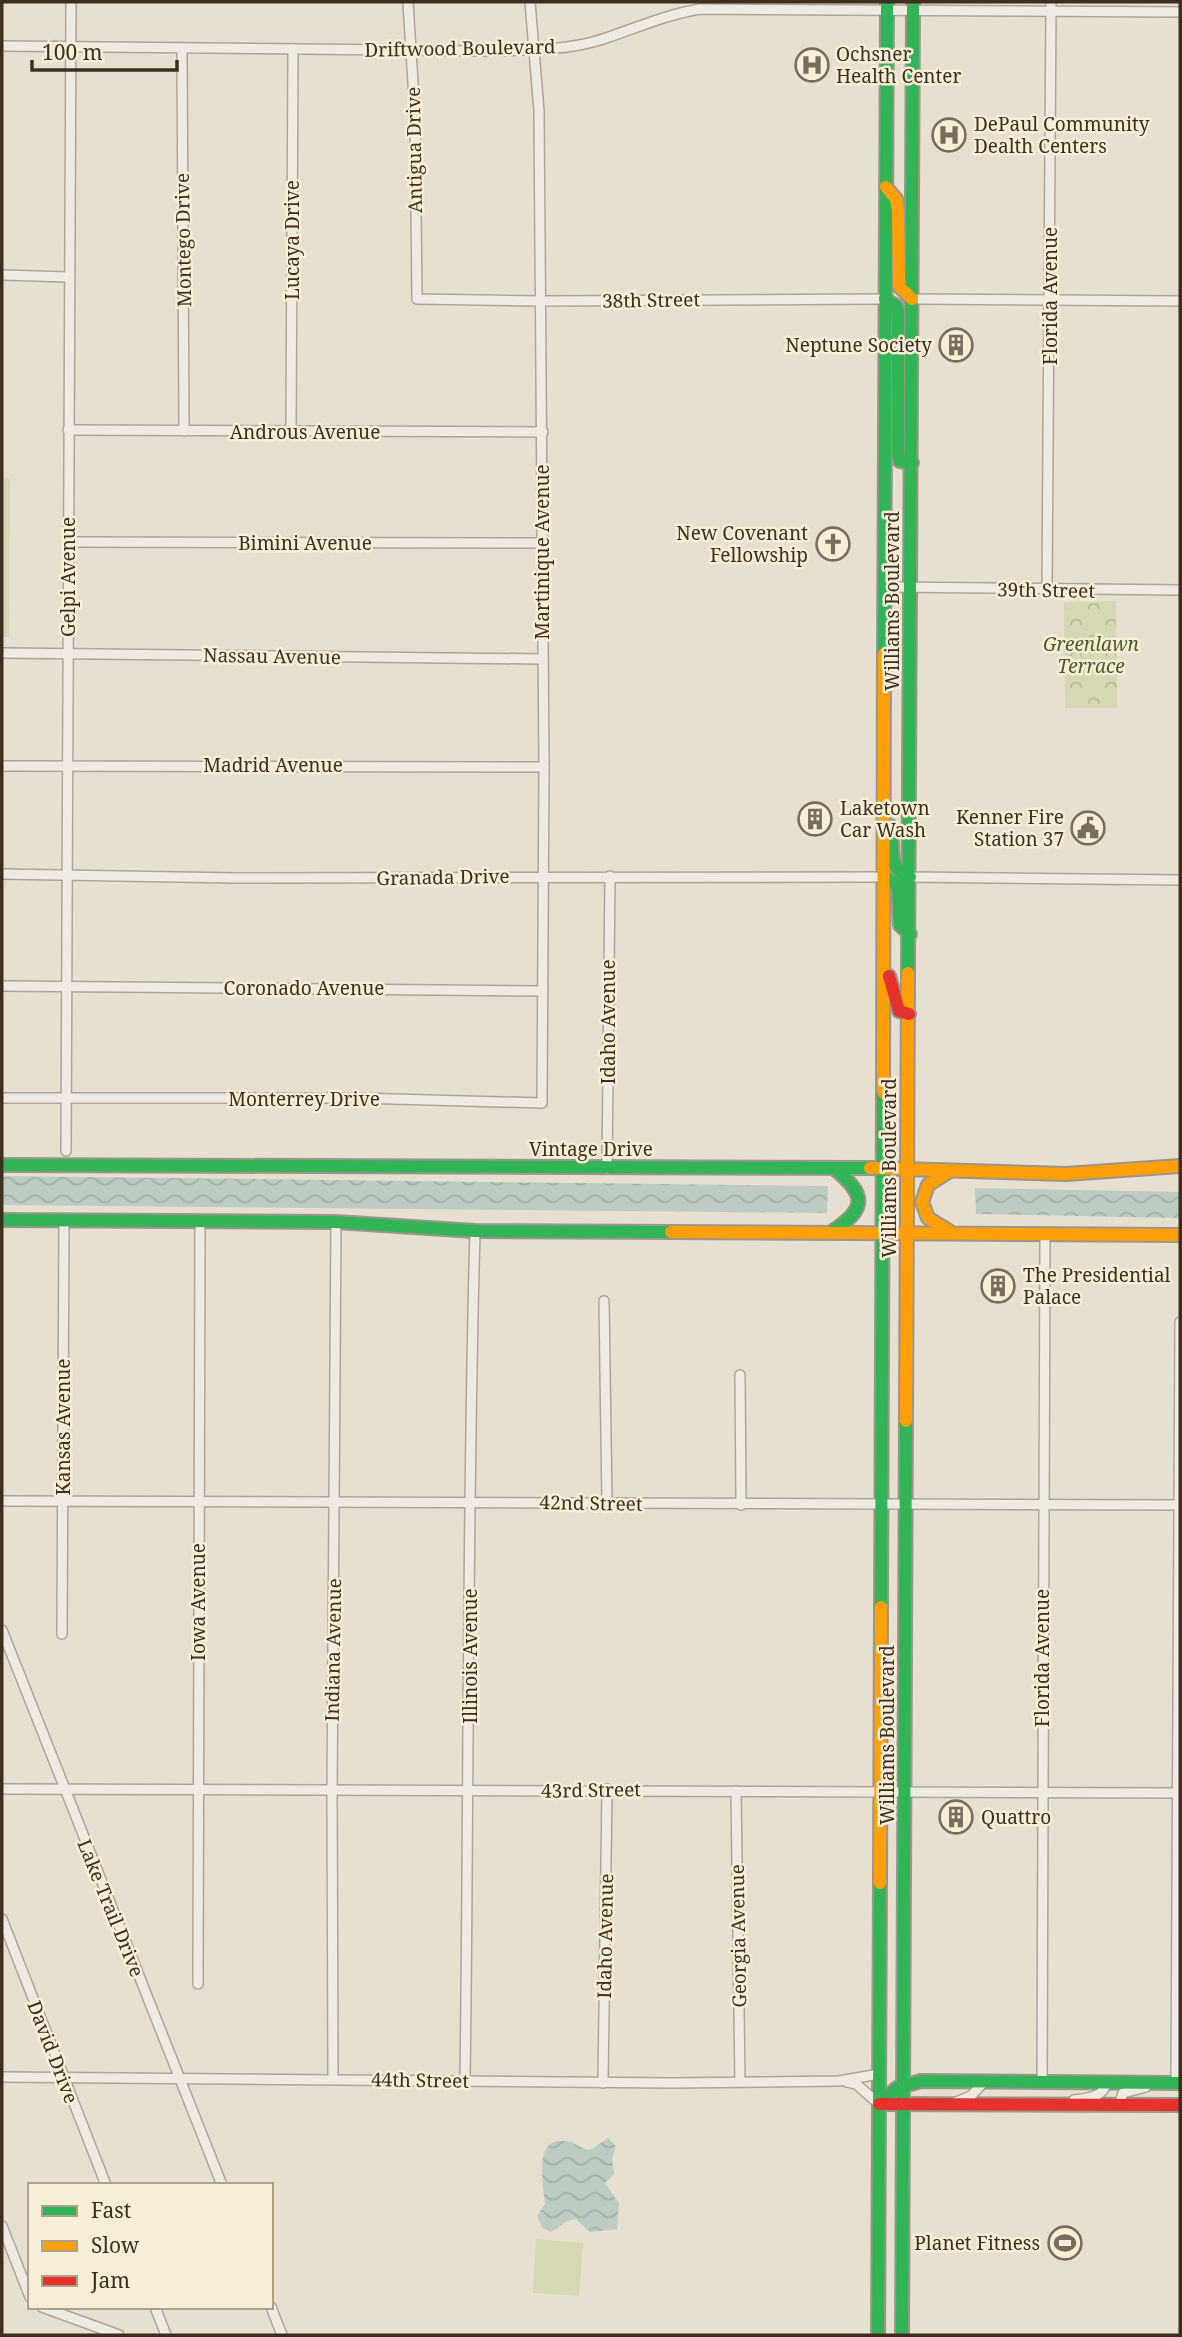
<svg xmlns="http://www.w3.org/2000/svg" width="1182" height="2337" font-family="'Noto Serif',serif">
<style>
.grass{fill:#d6d7b3}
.park{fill:url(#park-crowns)}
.water{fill:url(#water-waves)}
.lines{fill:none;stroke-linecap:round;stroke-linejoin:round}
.street-casing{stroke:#ada599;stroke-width:12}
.fast-casing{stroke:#9c958a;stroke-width:16}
.slow-casing{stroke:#9c958a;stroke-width:16}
.jam-casing{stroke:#9c958a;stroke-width:16}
.street{stroke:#efebe3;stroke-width:9}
.fast{stroke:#30b455;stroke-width:12}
.slow{stroke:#ff9f0a;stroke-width:12}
.jam{stroke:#e5322d;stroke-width:12}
.labels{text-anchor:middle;stroke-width:5;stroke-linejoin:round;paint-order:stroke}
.street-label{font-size:19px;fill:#3d2e20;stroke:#f7eed8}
.poi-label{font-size:19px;fill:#3d2e20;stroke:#f7eed8;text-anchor:start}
.park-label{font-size:19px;font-style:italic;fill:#4d5a26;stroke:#f7eed8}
</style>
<defs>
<pattern id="park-crowns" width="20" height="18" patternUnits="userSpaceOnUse" patternTransform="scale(1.75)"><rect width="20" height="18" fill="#d6d7b3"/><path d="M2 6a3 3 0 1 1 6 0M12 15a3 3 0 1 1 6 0" fill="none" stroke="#b9b99a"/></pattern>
<pattern id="water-waves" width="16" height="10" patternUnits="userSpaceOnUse" patternTransform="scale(1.75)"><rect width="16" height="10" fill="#bcccc2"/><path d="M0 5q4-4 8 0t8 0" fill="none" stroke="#a2b0a6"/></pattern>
</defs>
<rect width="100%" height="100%" fill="#e7e0d1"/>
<!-- grass -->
<g class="grass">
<polygon points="2,478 10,479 9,637 2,637"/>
<polygon points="536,2239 583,2243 579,2296 533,2293"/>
</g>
<!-- park -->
<polygon class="park" points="1116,601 1117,708 1065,708 1064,602"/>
<!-- water -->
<g class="water">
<polygon points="2,1176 828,1186 827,1213 2,1205"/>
<polygon points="975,1188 1180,1192 1180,1218 976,1214"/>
<path d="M608,2138L616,2146L612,2159L614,2174L605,2183L619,2203L617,2229L590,2232L576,2219C564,2220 560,2229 550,2232L542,2227L537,2216L545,2204C544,2186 532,2137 565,2141C574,2142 581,2149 590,2150Z"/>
</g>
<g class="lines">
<defs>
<g id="street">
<polyline points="408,2 415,116 417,299 541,301 885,299"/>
<path d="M2,46L486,51C523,50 564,51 600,40C634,29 664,15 700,9L1180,12"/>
<polyline points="182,49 184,431"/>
<polyline points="2,275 68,277"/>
<polyline points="912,299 1180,301"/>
<polyline points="68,430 543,432"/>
<polyline points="291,432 293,49"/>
<polyline points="69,542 542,543"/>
<polyline points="885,587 1180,590"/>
<polyline points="1047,591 1051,2"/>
<polyline points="2,653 542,659"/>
<polyline points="2,766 544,767"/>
<polyline points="2,874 236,878 884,877"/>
<polyline points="910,877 1180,880"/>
<polyline points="2,986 543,991"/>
<polyline points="2,1098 357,1098 542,1103 544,767 539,111 530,2"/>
<polyline points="66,1151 71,2"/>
<polyline points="607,1169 610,876"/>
<polyline points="604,1301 607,1503"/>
<polyline points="740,1375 741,1505"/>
<path d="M2,1501C395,1505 787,1501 1180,1505"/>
<polyline points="2,1630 222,2185"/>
<polyline points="62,1634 64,1220"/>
<polyline points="2,1789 1180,1793"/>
<polyline points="736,1791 740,2081"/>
<polyline points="2,1919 106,2185"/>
<polyline points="198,1984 200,1220"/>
<polyline points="2,2077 673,2083 839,2081 879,2074"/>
<polyline points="333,2079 332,1792 336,1222"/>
<path d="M465,2081C469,1797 467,1514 475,1231"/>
<polyline points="847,2082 856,2084 879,2104"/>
<polyline points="1042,2082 1045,1234"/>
<polyline points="603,2083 607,1789"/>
<polyline points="1176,2083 1180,1322"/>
<path d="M1074,2100C1088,2098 1103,2098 1107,2082"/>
<polyline points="956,2102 971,2096 984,2082"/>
<polyline points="1119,2105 1123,2093 1146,2087"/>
<polyline points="2,2226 30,2297"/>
<polyline points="42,2307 119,2335"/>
<polyline points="155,2307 166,2335"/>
<polyline points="271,2307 282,2335"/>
</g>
<g id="fast">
<polyline points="885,299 896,306 898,312 898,455 900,461 912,463"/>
<polyline points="884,654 887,2"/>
<path d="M891,826C894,846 886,870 910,877"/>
<polyline points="884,877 898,885 900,925 910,934"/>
<polyline points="908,973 913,2"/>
<polyline points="2,1165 870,1168"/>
<polyline points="2,1220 336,1222 475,1231 671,1232"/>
<path d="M833,1231C867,1208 866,1195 835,1169"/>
<polyline points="881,1607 883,1092"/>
<polyline points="879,2104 897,2088 921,2081 1180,2083"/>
<polyline points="878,2335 880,1883"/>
<polyline points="902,2335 906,1421"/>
</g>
<g id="slow">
<polyline points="886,187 896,199 898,211 899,286 912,299"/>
<polyline points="883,1092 884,654"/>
<polyline points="870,1168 1066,1174 1180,1166"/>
<polyline points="948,1172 928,1185 922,1202 928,1218 949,1231"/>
<polyline points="671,1232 1180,1235"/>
<polyline points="906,1421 908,973"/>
<polyline points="880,1883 881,1607"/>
</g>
<g id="jam">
<polyline points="889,976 899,1011 909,1014"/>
<polyline points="879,2104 1180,2105"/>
</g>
</defs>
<!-- street casing -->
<use href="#street" class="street-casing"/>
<!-- fast casing -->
<use href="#fast" class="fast-casing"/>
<!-- slow casing -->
<use href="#slow" class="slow-casing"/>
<!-- jam casing -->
<use href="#jam" class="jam-casing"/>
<!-- street -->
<use href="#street" class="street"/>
<!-- fast -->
<use href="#fast" class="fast"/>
<!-- slow -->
<use href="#slow" class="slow"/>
<!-- jam -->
<use href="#jam" class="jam"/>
</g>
<!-- icons -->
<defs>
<symbol id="hospital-ring" viewBox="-11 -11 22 22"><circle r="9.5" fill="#f7eed8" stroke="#786c5e" stroke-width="1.5"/><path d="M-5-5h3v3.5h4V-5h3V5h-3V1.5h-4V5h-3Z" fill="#786c5e"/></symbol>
<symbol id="building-ring" viewBox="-11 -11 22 22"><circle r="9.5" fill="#f7eed8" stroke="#786c5e" stroke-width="1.5"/><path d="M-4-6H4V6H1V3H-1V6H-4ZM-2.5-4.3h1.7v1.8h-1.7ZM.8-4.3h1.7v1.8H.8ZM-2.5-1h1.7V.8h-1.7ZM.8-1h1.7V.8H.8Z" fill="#786c5e"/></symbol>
<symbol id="church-ring" viewBox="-11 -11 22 22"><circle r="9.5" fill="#f7eed8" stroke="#786c5e" stroke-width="1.5"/><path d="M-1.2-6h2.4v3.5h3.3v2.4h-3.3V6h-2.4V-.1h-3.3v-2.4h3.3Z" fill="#786c5e"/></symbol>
<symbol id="civic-ring" viewBox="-11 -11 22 22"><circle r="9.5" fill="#f7eed8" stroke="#786c5e" stroke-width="1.5"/><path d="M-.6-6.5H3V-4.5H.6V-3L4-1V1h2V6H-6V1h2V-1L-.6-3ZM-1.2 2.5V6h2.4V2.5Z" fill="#786c5e"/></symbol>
<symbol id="stadium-ring" viewBox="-11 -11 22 22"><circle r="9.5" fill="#f7eed8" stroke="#786c5e" stroke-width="1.5"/><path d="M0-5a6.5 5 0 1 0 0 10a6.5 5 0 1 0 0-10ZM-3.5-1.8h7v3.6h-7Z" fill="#786c5e"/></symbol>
</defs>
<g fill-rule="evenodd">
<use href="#hospital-ring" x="793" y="46" width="38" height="38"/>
<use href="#hospital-ring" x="930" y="116" width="38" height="38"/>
<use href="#building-ring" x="937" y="326" width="38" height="38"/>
<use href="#church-ring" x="814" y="525" width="38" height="38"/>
<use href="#building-ring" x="796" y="800" width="38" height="38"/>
<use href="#civic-ring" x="1069" y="809" width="38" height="38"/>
<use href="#building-ring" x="979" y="1267" width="38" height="38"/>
<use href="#building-ring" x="937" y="1798" width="38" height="38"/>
<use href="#stadium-ring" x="1046" y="2224" width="38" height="38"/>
</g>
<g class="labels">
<!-- street labels -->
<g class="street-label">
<text transform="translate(460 48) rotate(-1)" y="7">Driftwood Boulevard</text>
<text transform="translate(414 150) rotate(-91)" y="7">Antigua Drive</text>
<text transform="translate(183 240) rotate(-91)" y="7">Montego Drive</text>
<text transform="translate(292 240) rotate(-90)" y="7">Lucaya Drive</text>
<text transform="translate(1050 296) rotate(-90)" y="7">Florida Avenue</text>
<text transform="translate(651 300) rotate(-1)" y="7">38th Street</text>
<text x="305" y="439">Androus Avenue</text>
<text x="305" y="550">Bimini Avenue</text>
<text transform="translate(542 552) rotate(-90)" y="7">Martinique Avenue</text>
<text transform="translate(68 577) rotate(-90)" y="7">Gelpi Avenue</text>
<text transform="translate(1046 590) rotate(1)" y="7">39th Street</text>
<text transform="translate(892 601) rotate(-90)" y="7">Williams Boulevard</text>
<text transform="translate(272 656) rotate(1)" y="7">Nassau Avenue</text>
<text x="273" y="772">Madrid Avenue</text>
<text transform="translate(443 877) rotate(-1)" y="7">Granada Drive</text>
<text x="304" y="995">Coronado Avenue</text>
<text transform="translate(608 1022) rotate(-90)" y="7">Idaho Avenue</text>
<text x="304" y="1106">Monterrey Drive</text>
<text x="591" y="1156">Vintage Drive</text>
<text transform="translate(889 1168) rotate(-90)" y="7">Williams Boulevard</text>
<text transform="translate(63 1427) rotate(-90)" y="7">Kansas Avenue</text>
<text transform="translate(591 1503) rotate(1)" y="7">42nd Street</text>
<text transform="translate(198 1602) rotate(-90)" y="7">Iowa Avenue</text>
<text transform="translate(333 1650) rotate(-89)" y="7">Indiana Avenue</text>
<text transform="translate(470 1656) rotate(-90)" y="7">Illinois Avenue</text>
<text transform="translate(1042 1658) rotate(-90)" y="7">Florida Avenue</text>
<text transform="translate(887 1735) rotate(-90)" y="7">Williams Boulevard</text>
<text transform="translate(591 1790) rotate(-1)" y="7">43rd Street</text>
<text transform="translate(111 1908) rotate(68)" y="7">Lake Trail Drive</text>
<text transform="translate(605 1936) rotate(-89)" y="7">Idaho Avenue</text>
<text transform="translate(738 1936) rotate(-91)" y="7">Georgia Avenue</text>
<text transform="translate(53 2052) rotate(69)" y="7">David Drive</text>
<text transform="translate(420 2080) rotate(1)" y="7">44th Street</text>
</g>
<!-- poi labels -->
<g class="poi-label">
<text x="836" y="61">Ochsner<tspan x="836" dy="22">Health Center</tspan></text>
<text x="974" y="131">DePaul Community<tspan x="974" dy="22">Dealth Centers</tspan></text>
<text x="932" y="352" text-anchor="end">Neptune Society</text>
<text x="808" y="540" text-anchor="end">New Covenant<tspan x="808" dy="22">Fellowship</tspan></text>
<text x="840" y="815">Laketown<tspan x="840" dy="22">Car Wash</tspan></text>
<text x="1064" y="824" text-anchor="end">Kenner Fire<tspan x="1064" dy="22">Station 37</tspan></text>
<text x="1023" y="1282">The Presidential<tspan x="1023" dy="22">Palace</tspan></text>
<text x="981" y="1824">Quattro</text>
<text x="1040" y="2250" text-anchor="end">Planet Fitness</text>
</g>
<!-- park labels -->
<g class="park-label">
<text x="1091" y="651">Greenlawn<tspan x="1091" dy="22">Terrace</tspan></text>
</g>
</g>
<!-- border -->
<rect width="1182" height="2337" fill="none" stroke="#3d2e20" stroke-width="7"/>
<!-- legend -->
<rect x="28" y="2183" width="245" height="126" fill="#f7eed8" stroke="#ada18e" stroke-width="2"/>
<rect x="42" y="2206" width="35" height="10" fill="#30b455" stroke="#ada18e" stroke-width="2"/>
<text x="91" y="2218" font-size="21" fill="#3d2e20">Fast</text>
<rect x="42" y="2241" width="35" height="10" fill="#ff9f0a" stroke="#ada18e" stroke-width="2"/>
<text x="91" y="2253" font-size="21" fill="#3d2e20">Slow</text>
<rect x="42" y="2276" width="35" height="10" fill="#e5322d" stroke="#ada18e" stroke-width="2"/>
<text x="91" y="2288" font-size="21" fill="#3d2e20">Jam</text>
<!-- scale -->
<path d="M32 60v10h145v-10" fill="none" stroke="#3d2e20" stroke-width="3.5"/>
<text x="42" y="60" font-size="21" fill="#3d2e20" stroke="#f7eed8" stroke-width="5" paint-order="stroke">100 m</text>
</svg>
